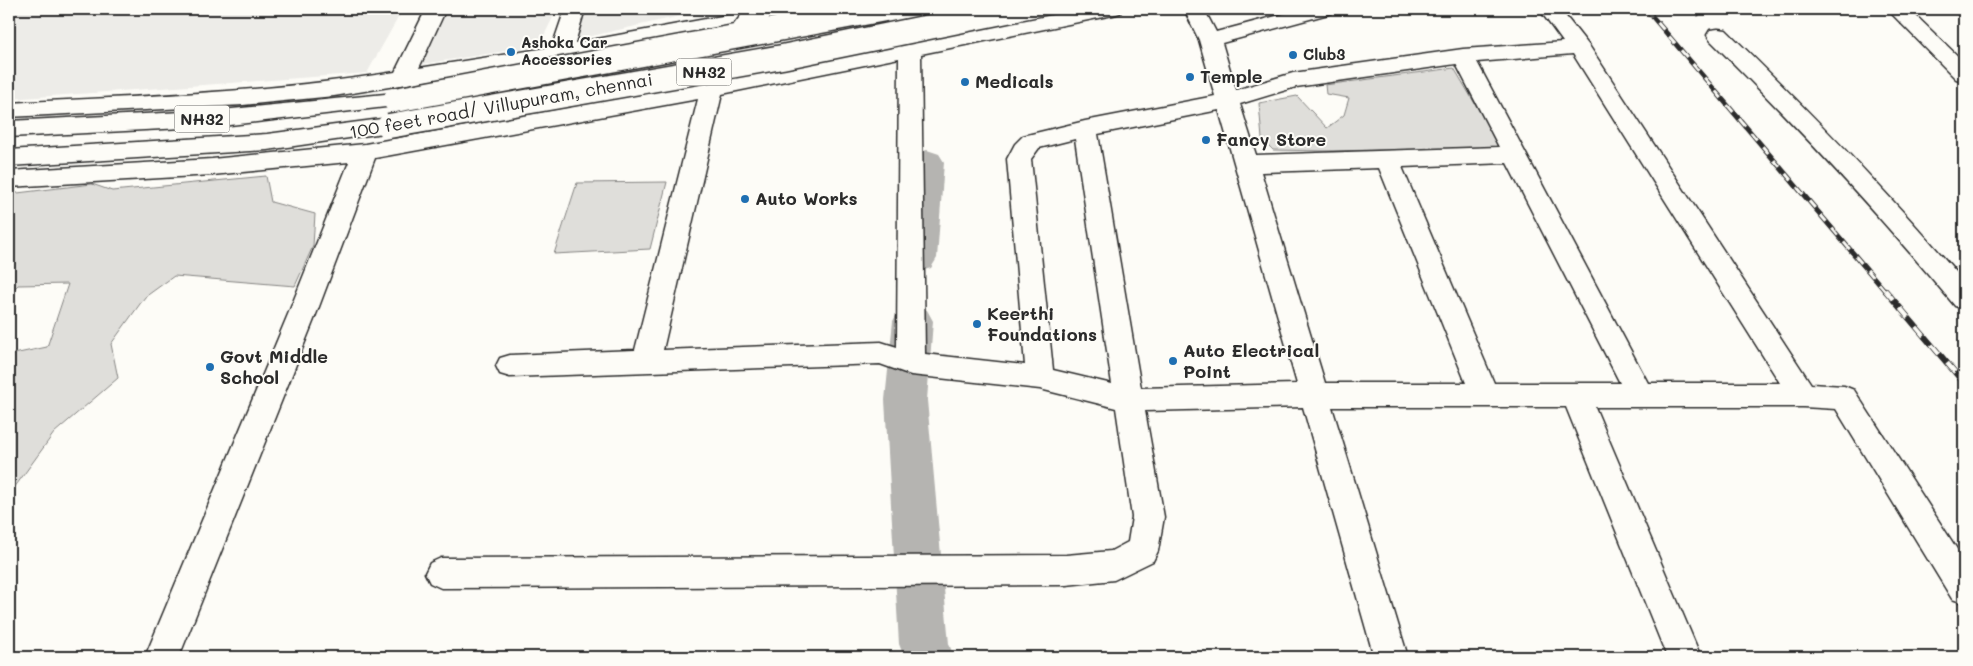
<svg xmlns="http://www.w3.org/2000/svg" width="1973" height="666" font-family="Mali,sans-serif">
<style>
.built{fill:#edece8}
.green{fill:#dfdeda;stroke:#858482}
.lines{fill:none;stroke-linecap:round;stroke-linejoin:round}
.canal{fill:#b5b4b1;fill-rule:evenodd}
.minor-casing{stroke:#2b2b2b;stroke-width:3}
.highway-casing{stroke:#2b2b2b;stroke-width:3}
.path{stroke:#2b2b2b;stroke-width:2.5;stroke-dasharray:1 3;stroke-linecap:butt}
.minor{fill:#fdfcf7;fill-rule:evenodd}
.highway{fill:#fdfcf7;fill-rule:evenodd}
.rail-far1-casing{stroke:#2b2b2b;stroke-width:5}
.rail-casing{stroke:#2b2b2b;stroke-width:6}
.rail-far1{stroke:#fdfcf7;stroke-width:3;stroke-dasharray:9;stroke-linecap:butt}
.rail{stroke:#fdfcf7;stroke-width:4.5;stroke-dasharray:12;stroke-linecap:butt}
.highway-bridge-casing{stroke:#2b2b2b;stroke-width:27;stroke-linecap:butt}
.highway-bridge{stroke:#fdfcf7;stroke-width:24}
.poi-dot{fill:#1f6fb2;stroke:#fdfcf7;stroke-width:2}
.labels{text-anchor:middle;stroke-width:4;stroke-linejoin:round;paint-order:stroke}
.far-poi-label{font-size:15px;font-weight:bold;fill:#2b2b2b;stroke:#fdfcf7;text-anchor:start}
.shield{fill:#fdfcf7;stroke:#6a6a68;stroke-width:1}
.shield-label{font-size:16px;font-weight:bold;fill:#2b2b2b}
.poi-label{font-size:18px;font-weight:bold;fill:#2b2b2b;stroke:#fdfcf7;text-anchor:start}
.street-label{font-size:18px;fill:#2b2b2b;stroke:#fdfcf7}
</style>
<rect width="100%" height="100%" fill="#fdfcf7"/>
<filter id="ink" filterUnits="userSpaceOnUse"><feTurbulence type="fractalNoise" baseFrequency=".02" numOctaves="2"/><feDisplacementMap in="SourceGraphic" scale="10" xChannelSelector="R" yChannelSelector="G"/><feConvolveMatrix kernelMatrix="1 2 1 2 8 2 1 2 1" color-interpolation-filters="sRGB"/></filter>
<g filter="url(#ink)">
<!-- built -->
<g class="built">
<polygon points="9,9 403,9 367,73 9,99"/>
<polygon points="436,9 557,9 539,46 410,66"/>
<polygon points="584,9 711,9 574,40"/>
</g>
<!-- green -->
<g class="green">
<polygon points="1454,68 1501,148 1324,151 1273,150 1262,139 1259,103 1297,96 1327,128 1344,115 1349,98 1326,94 1325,85"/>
<polygon points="266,176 271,202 315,214 313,246 295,286 174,276 145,297 111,344 118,378 54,433 9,495 9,355 47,347 68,284 18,285 9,294 9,194 92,184 112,191"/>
<polygon points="667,182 650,249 554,254 577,183"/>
</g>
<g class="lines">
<!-- canal -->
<g class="canal">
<polygon points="927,150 939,154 944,162 937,258 931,268 918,272 905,268 899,258 910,162 915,154"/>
<polygon points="913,306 927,310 933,321 927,400 949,644 954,657 904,657 899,644 885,400 893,321 899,310"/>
</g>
<defs>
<g id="minor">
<path d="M426,9H446L419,68L552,47L565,9H585L575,43L760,9H803L800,13L793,15L561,59L334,96L243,105L9,117V103C138,96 267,93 395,72Z"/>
<path d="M1083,9H1123L1120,13L1113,15L921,54L925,354L1025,365L1007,159L1015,144L1023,136L1085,121L1215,96L1199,40L1184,9H1204L1216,32L1302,9H1335L1332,13L1222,43L1236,90L1293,73L1463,49L1563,42L1539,9H1560L1590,47L1811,384L1844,386L1854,390L1964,560V603L1952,599L1836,409L1803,407H1595L1701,657H1667L1566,407H1332L1408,657H1374L1303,407L1145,411L1164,517L1158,551L1153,561L1114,580L1066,585L441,588L430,583L425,573L430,563L441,558L1066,555L1111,551L1128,542L1132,517L1116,408L1040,389L911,375L880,364L510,377L500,374L496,366L500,358L510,355L635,350L698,99L375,158L317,312L179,657H145L289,312L349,162L212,175L9,187V171L212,159L365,144L712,82ZM1573,54L1780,383H1648L1477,62ZM899,58L897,347L881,342L663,350L722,94ZM1456,64L1499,147L1256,155L1240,104L1296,87ZM1219,110L1297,384L1141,388L1098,134ZM1075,139L1112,384L1053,370L1031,159L1039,148ZM1507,163L1620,383H1494L1402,167ZM1379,168L1466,383H1325L1261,172Z"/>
<polygon points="1887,9 1909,9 1964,62 1964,81 1956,79"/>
<path d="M1718,29L1726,30C1809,111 1889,193 1964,281V309L1955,306C1877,212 1797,126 1710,40L1707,35L1710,30Z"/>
</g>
<g id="highway">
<polygon points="395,93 403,95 406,100 403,105 222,126 9,137 9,121 222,110"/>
<polygon points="389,118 397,121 401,126 397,131 267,150 9,166 9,150 267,134"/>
</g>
</defs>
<!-- minor casing -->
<use href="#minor" class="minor-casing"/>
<!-- highway casing -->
<use href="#highway" class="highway-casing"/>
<!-- path -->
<polyline class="path" points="1693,9 1699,16"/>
<!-- minor -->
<use href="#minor" class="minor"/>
<!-- highway -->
<use href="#highway" class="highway"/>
<defs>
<polyline id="rail-far1" points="1646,9 1886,292"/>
<polyline id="rail" points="1885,290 1964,383"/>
</defs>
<!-- rail-far1 casing -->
<use href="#rail-far1" class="rail-far1-casing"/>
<!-- rail casing -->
<use href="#rail" class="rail-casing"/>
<!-- rail-far1 -->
<use href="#rail-far1" class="rail-far1"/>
<!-- rail -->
<use href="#rail" class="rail"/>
<defs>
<g id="highway-bridge">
<polyline points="741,35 761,9"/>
<polyline points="395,100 885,9"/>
<polyline points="389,126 782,57 1017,9"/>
</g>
</defs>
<!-- highway-bridge casing -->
<use href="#highway-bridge" class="highway-bridge-casing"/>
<!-- highway-bridge -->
<use href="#highway-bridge" class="highway-bridge"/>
</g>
</g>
<!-- markers -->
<g class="poi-dot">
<circle cx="511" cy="52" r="5"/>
<circle cx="1293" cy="55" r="5"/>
<circle cx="1190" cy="77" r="5"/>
<circle cx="965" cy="82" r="5"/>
<circle cx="1206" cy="140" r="5"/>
<circle cx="745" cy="199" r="5"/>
<circle cx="977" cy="324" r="5"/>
<circle cx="1173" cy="361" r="5"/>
<circle cx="210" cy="367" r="5"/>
</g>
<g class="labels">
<!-- far-poi labels -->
<g class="far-poi-label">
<text x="521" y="48">Ashoka Car<tspan x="521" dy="17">Accessories</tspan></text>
<text x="1303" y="60">Club3</text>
</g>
<!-- shield labels -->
<g class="shield">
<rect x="676.5" y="58.5" width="55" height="27" rx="4"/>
<rect x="174.5" y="105.5" width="55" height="27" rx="4"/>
</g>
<g class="shield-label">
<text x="704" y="78">NH32</text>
<text x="202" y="125">NH32</text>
</g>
<!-- poi labels -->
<g class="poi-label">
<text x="1200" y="83">Temple</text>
<text x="975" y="88">Medicals</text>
<text x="1216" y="146">Fancy Store</text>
<text x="755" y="205">Auto Works</text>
<text x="987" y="320">Keerthi<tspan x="987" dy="21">Foundations</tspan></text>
<text x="1183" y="357">Auto Electrical<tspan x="1183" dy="21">Point</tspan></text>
<text x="220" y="363">Govt Middle<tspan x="220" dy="21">School</tspan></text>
</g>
<!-- street labels -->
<g class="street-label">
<text transform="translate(501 106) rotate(-10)" y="6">100 feet road/ Villupuram, chennai</text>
</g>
</g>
<!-- margin -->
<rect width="1973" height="666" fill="none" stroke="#fdfcf7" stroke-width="30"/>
<rect x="15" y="15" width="1943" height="636" fill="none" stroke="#2b2b2b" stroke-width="2" filter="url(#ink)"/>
</svg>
